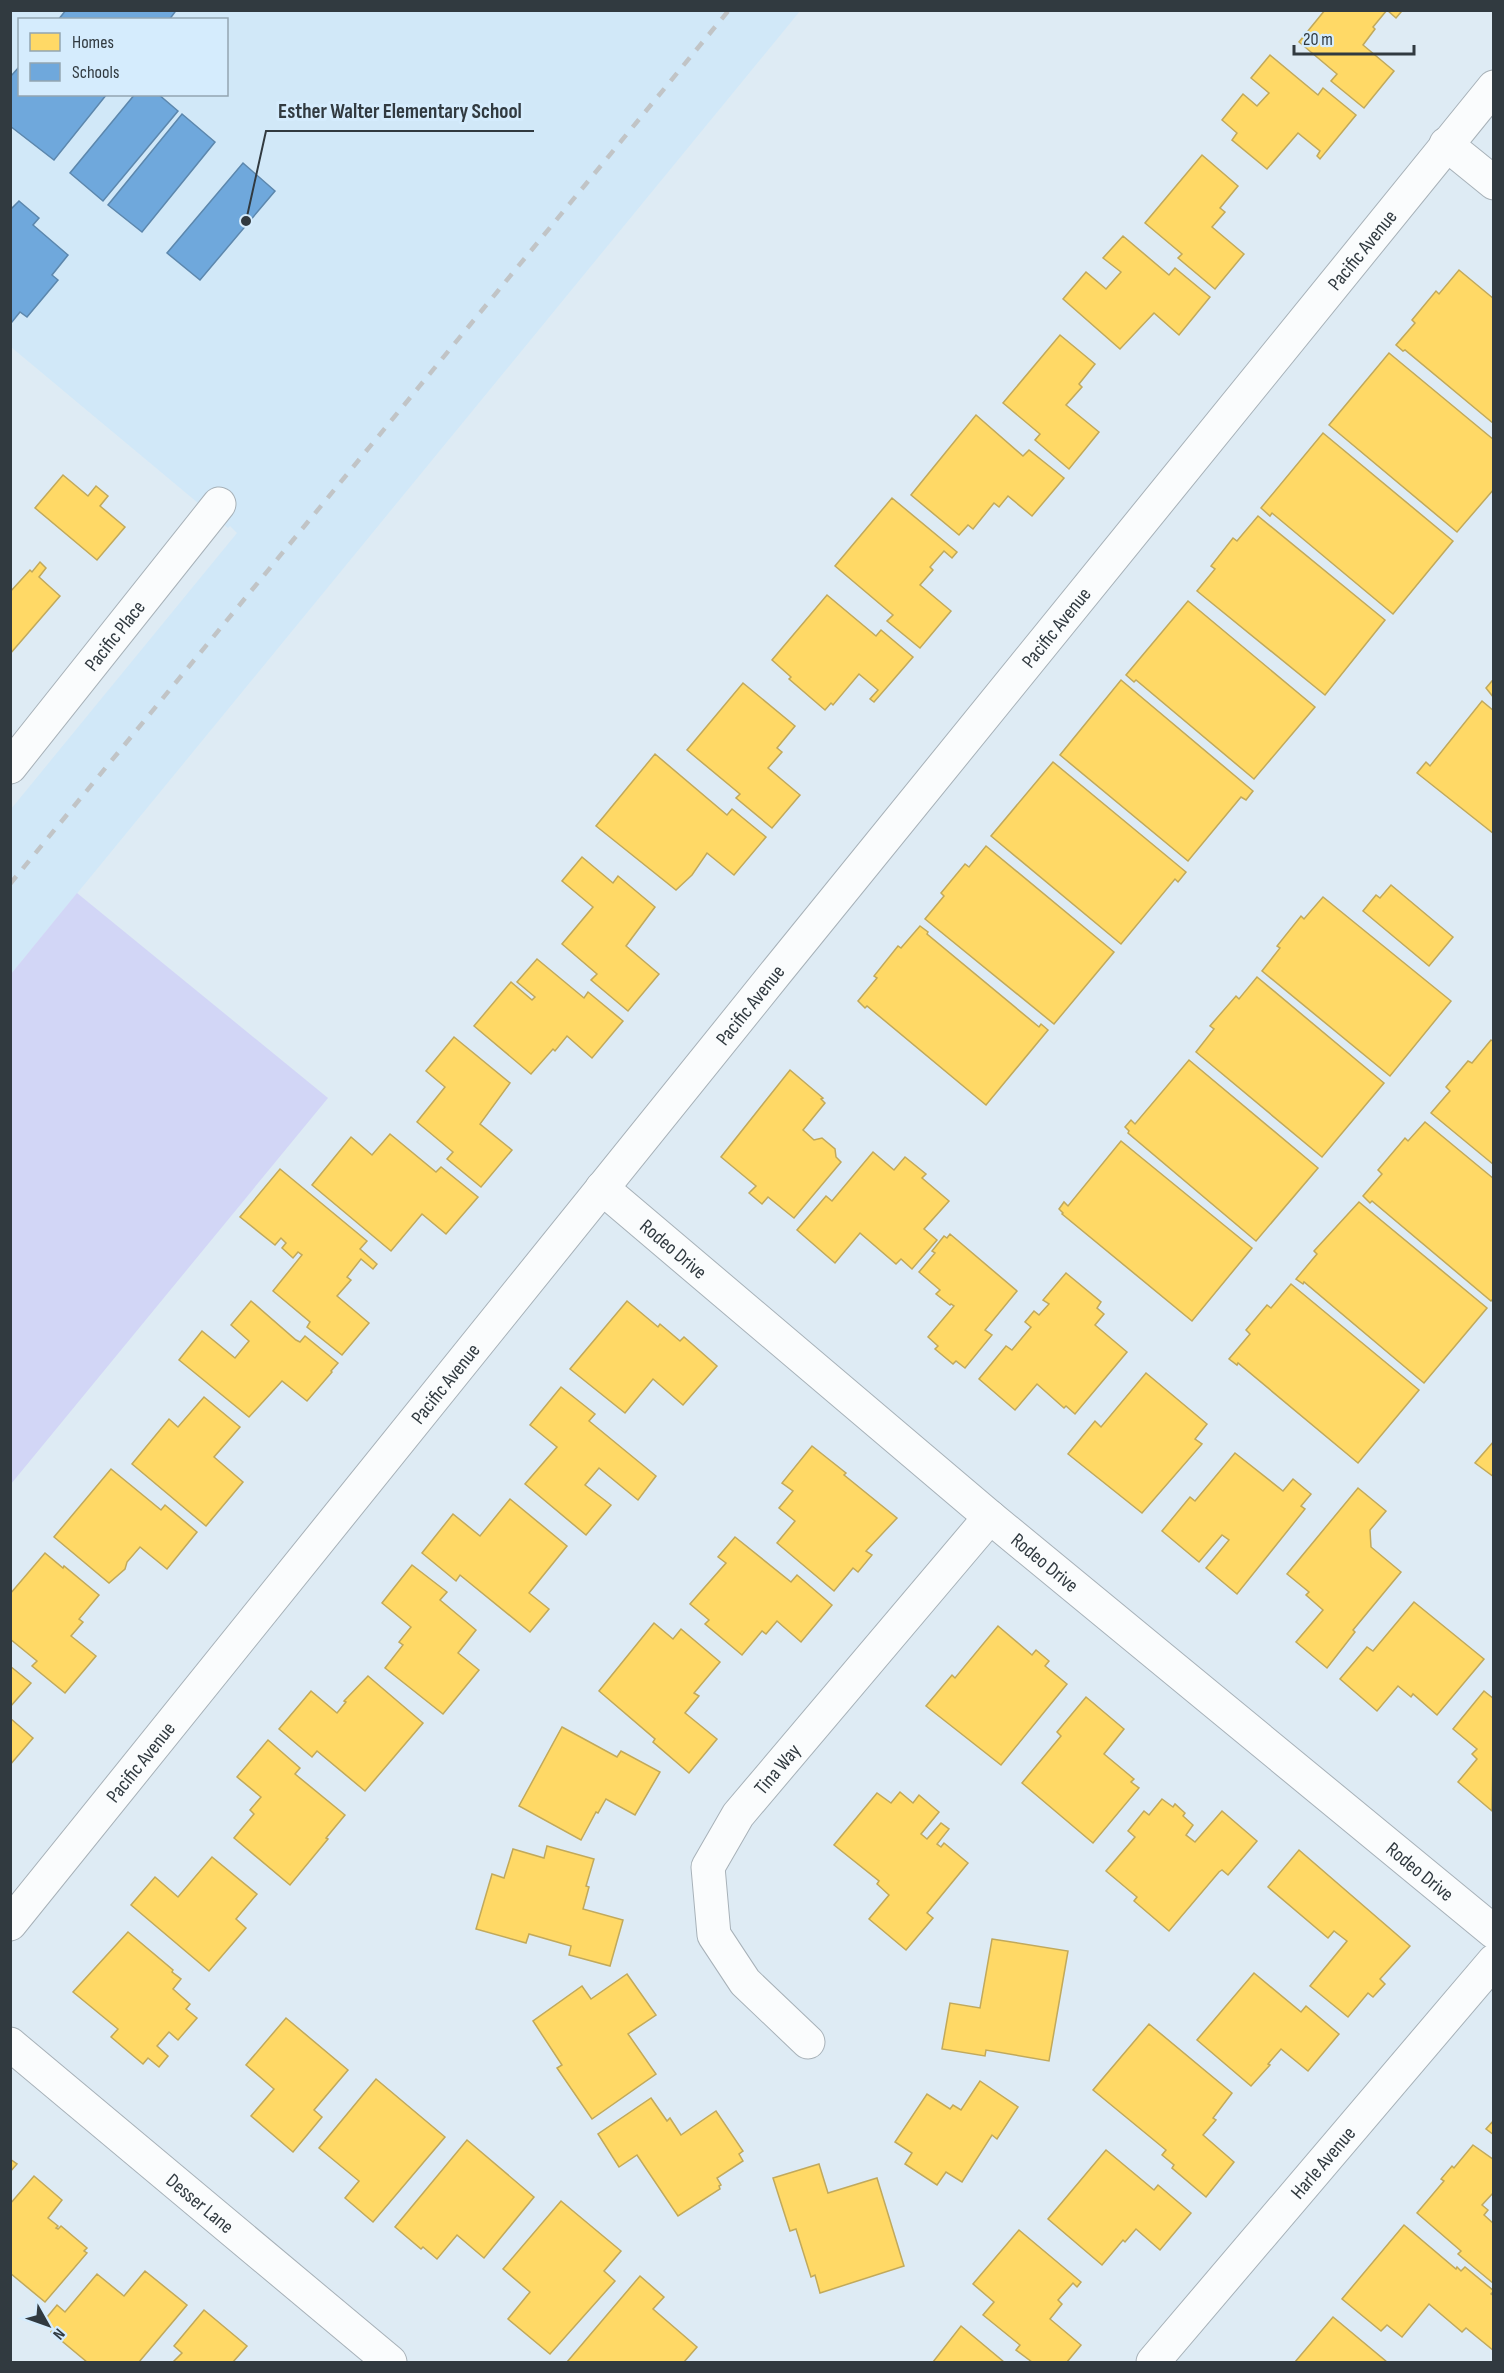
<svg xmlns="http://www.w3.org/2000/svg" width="1504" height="2373" font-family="'Sofia Sans Condensed',sans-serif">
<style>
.built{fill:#d1e8f8;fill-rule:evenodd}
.green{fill:#d2d6f6}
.homes{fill:#ffd966;stroke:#c1a95b;stroke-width:1.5}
.schools{fill:#6fa8dc;stroke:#5c87ad;stroke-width:1.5}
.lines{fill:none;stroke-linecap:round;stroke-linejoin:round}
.street-casing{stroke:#a7b1b8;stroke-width:35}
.street{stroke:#fafcfd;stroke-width:33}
.rail{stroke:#c1c4c6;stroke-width:4.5;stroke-dasharray:10 10;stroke-linecap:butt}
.labels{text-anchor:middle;stroke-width:6;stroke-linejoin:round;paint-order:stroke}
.street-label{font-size:20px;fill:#313a40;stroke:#d5ecfd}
.leader{fill:none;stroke:#313a40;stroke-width:2}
.callout-dot{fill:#313a40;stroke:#d5ecfd;stroke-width:2}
.callout-label{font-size:21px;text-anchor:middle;font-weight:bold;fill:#313a40;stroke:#d5ecfd;stroke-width:6;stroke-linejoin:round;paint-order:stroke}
</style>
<rect width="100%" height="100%" fill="#deebf4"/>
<!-- built -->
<path class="built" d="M11,11H800L11,974V809L237,533L230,526L228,528L11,347ZM20,20H226V94H20Z"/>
<!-- green -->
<polygon class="green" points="77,893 328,1098 11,1484 11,974"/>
<!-- homes -->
<g class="homes">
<polygon points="1325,10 1387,10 1373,27 1375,29 1363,45 1394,71 1364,108 1331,81 1337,74 1299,42"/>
<polygon points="1387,10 1399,10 1401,12 1396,18"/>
<polygon points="1270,55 1318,95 1323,88 1356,115 1320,159 1317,156 1320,151 1298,133 1267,169 1232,140 1237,133 1222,120 1243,94 1257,106 1269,93 1251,78"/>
<polygon points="1202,155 1238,186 1220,208 1225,212 1212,227 1244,254 1215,289 1178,258 1182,254 1145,223"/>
<polygon points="1123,236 1169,275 1175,268 1210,297 1179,335 1154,313 1120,349 1063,299 1086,272 1106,289 1121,272 1103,258"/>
<polygon points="1459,270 1494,299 1494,424 1405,350 1403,351 1396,345 1415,323 1412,320 1436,291 1439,294"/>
<polygon points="1060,335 1095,364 1079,384 1082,387 1066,405 1099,432 1069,469 1035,440 1040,434 1003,403"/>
<polygon points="1389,353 1494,440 1494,489 1457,532 1329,425"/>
<polygon points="976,415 1023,456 1029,450 1064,478 1032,516 1008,496 999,507 994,503 973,529 968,525 959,535 911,495"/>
<polygon points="1323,433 1453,541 1393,614 1272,513 1270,516 1261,508"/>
<polygon points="63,475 88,496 96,486 108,496 100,506 125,527 97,560 35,508"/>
<polygon points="892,498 957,552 952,558 944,551 930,567 933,570 920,585 951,611 920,648 887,621 893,615 835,566"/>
<polygon points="1258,516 1385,620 1325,695 1197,591 1215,569 1211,566 1233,538 1237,541"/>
<polygon points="40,562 46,568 39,577 60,596 10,654 10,592 30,570 32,572"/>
<polygon points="827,595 876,636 881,630 913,657 874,702 870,699 878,690 859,674 833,705 831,703 825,710 789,679 791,677 772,660"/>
<polygon points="1188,601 1315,707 1254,779 1136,680 1134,682 1126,675"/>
<polygon points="1121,680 1253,791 1246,800 1241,797 1188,861 1060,755"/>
<polygon points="1492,681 1494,682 1494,698 1486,688"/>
<polygon points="743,683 795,726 777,748 782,752 768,768 800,795 772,828 736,798 740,794 687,750"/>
<polygon points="1482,701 1494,711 1494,834 1417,773 1426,762 1430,766"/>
<polygon points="655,754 727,815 732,809 766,837 734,875 707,853 692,875 676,890 596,826"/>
<polygon points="1053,762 1186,872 1178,882 1175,879 1121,944 991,836"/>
<polygon points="986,846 1114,952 1054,1024 925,919 944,896 941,893 965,864 969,867"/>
<polygon points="582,857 613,883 618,876 655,907 626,946 659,974 628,1011 591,980 597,974 562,944 593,907 562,881"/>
<polygon points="1391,885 1453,937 1429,966 1363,911 1376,895 1380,898"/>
<polygon points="1323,897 1451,1001 1390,1076 1262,971 1280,948 1277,946 1301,916 1304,919"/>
<polygon points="920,926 928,932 927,934 1039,1027 1041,1024 1048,1030 986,1105 867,1006 865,1008 858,1001 877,978 874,976 898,946 901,948"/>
<polygon points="537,959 584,998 588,992 623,1021 592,1058 567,1036 555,1051 553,1049 531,1074 474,1026 511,982 532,1000 535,997 517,982"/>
<polygon points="1257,977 1384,1083 1322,1157 1196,1052 1214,1029 1210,1026 1236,996 1239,999"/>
<polygon points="454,1037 510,1083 480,1124 512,1150 481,1187 447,1159 453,1152 417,1122 445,1087 426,1071"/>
<polygon points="1491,1040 1494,1042 1494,1165 1431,1113 1450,1091 1446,1087 1468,1061 1472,1063"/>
<polygon points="1189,1060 1318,1168 1256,1241 1128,1133 1129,1131 1125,1127 1131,1120 1135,1124"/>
<polygon points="790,1070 823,1098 821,1099 825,1103 803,1130 814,1140 822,1138 835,1149 836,1157 841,1162 794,1218 768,1197 762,1204 749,1193 756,1186 721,1157"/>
<polygon points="1425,1122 1494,1179 1494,1298 1491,1301 1372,1201 1370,1203 1363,1196 1382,1174 1378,1170 1405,1138 1408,1141"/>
<polygon points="390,1134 436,1172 441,1167 478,1197 446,1234 422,1214 391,1251 312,1185 351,1137 372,1155"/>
<polygon points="1121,1141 1252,1248 1192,1321 1062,1214 1063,1213 1059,1209 1064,1202 1068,1206"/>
<polygon points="873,1152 894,1170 905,1157 926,1174 922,1178 949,1201 924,1229 937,1240 912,1269 901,1259 896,1264 860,1233 835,1263 797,1230 826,1196 832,1201"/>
<polygon points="280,1169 367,1241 360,1249 377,1264 373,1269 361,1259 347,1277 351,1280 337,1296 369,1323 342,1355 307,1327 310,1322 273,1291 302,1255 298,1252 293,1258 282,1248 286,1243 281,1238 275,1245 240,1217"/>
<polygon points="1359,1202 1487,1308 1424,1383 1304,1282 1303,1284 1296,1279 1317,1254 1314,1251"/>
<polygon points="950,1234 1017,1291 985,1330 992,1335 965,1368 956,1361 953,1364 935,1349 938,1346 928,1337 954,1306 951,1304 950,1305 936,1294 940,1290 919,1272 935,1253 932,1251 944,1236 947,1238"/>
<polygon points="1066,1273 1101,1302 1097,1308 1104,1314 1095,1325 1127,1352 1075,1414 1066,1406 1064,1408 1037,1384 1015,1410 979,1379 1006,1346 1012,1350 1031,1327 1025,1322 1034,1311 1039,1315 1049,1304 1043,1300"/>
<polygon points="1291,1284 1419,1390 1358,1463 1238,1363 1237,1365 1229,1359 1250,1334 1246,1330 1267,1305 1271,1308"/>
<polygon points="251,1301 296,1340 300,1342 305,1336 338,1363 331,1371 332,1372 307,1401 282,1381 249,1417 179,1360 202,1331 235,1358 249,1341 231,1325"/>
<polygon points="627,1301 658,1327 660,1324 680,1341 684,1337 717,1366 683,1405 653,1379 625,1413 570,1369"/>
<polygon points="1146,1373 1207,1424 1195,1439 1202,1444 1142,1513 1068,1454 1095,1421 1101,1427"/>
<polygon points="561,1387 595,1414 589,1421 656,1476 638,1500 599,1468 585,1485 611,1505 586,1535 525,1484 557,1447 530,1425"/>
<polygon points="204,1397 240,1427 214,1457 243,1482 206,1526 132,1464 169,1419 178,1427"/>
<polygon points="1494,1441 1494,1477 1475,1463"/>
<polygon points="812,1446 846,1473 844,1475 897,1518 866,1551 872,1555 858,1572 853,1568 834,1591 777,1543 795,1521 779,1508 793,1491 782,1483"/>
<polygon points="1235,1453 1283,1491 1293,1479 1311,1494 1301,1506 1305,1509 1237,1594 1206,1568 1229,1540 1222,1535 1199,1562 1162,1531 1190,1497 1195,1501"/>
<polygon points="111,1469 161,1510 165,1505 197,1532 167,1569 140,1547 127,1562 125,1569 109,1583 54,1537"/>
<polygon points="1358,1488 1386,1511 1370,1530 1371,1547 1401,1572 1353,1630 1355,1632 1327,1668 1296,1642 1323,1610 1306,1595 1309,1592 1287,1574"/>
<polygon points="510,1499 567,1546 529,1593 549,1609 530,1632 460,1575 456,1581 422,1553 453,1514 480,1536"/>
<polygon points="735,1537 791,1582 797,1575 832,1605 801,1642 777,1621 766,1634 762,1631 742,1655 705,1624 709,1620 690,1604 726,1563 718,1557"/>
<polygon points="45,1553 63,1568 64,1566 99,1595 79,1619 83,1622 71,1636 96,1656 65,1693 32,1666 37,1661 10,1639 10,1594"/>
<polygon points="412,1565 447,1592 440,1600 476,1630 458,1653 479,1670 443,1714 385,1668 403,1645 399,1642 411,1627 382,1603"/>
<polygon points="1414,1602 1484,1659 1437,1715 1413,1694 1411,1697 1398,1686 1377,1711 1340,1679 1367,1647 1373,1651"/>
<polygon points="654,1623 673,1639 681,1629 720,1662 694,1693 699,1696 685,1713 717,1739 689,1773 653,1742 655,1739 599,1691"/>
<polygon points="998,1626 1032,1655 1036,1650 1049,1661 1045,1666 1067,1684 1001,1765 926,1706 952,1675 955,1678"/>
<polygon points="10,1666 31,1683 10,1707"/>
<polygon points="368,1676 423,1723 365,1791 317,1751 312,1757 279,1729 311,1691 337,1713 346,1702 344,1701"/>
<polygon points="1484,1691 1494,1699 1492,1811 1458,1782 1477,1759 1472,1754 1477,1749 1453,1729"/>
<polygon points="1086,1697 1124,1729 1104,1754 1134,1779 1131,1782 1139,1788 1093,1843 1022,1783 1061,1736 1057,1732"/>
<polygon points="10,1718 33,1738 10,1765"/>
<polygon points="562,1727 617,1757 621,1751 660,1772 635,1815 606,1799 598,1813 596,1812 581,1840 519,1806"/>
<polygon points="268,1740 300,1768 295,1774 345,1815 326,1838 328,1839 290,1885 234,1838 254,1814 250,1810 261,1797 237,1777"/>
<polygon points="900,1792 913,1803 919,1795 939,1812 921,1834 927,1839 941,1823 949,1829 937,1844 941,1847 944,1843 968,1863 927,1913 933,1918 906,1950 869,1919 889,1895 877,1884 879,1881 834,1845 877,1793 891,1803"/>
<polygon points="1162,1799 1173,1807 1175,1804 1185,1813 1183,1816 1193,1825 1186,1835 1195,1842 1222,1811 1257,1841 1228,1875 1222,1870 1219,1872 1169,1931 1134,1901 1137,1897 1106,1871 1135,1837 1128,1831 1144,1811 1149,1815"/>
<polygon points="547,1846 594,1859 586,1886 589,1887 583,1909 623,1920 610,1966 569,1955 571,1946 529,1934 526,1943 476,1929 492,1874 504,1878 513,1849 544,1858"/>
<polygon points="1299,1850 1410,1946 1380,1979 1385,1984 1373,1997 1368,1993 1348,2017 1310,1986 1347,1941 1334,1931 1328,1938 1268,1887"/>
<polygon points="212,1857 257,1894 236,1919 246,1928 209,1971 131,1905 155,1877 178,1897"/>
<polygon points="128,1932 173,1970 172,1972 181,1979 173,1989 190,2004 186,2009 197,2018 178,2040 169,2032 157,2046 168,2056 159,2067 148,2058 143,2064 111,2037 118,2029 73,1992"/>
<polygon points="992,1939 1068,1951 1049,2061 986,2050 985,2056 942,2049 950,2003 980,2008"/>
<polygon points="1254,1973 1301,2012 1306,2006 1339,2034 1308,2071 1281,2049 1268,2064 1270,2065 1251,2086 1197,2040"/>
<polygon points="627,1974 656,2015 628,2034 656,2074 592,2119 557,2068 562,2065 533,2021 582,1986 591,1999"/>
<polygon points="286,2018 348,2070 314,2110 322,2117 293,2152 251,2116 274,2089 246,2065"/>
<polygon points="1149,2024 1232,2093 1213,2118 1216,2120 1203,2135 1234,2162 1206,2197 1172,2168 1174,2165 1162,2155 1166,2150 1093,2090"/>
<polygon points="376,2079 445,2137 373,2222 345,2198 359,2181 319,2148"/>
<polygon points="980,2081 1018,2107 997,2139 992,2135 962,2182 946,2172 937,2185 905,2164 912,2153 895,2142 927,2094 950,2109 953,2105 961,2110"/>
<polygon points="651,2098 667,2121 670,2118 681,2135 716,2111 743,2151 739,2154 743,2161 717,2178 721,2185 719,2186 720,2189 678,2216 637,2155 619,2167 598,2134"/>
<polygon points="1494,2120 1494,2135 1486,2129"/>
<polygon points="467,2140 534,2197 484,2258 457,2235 437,2259 423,2247 421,2249 395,2227"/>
<polygon points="1473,2145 1494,2160 1494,2192 1482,2205 1488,2210 1484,2215 1494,2224 1494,2284 1458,2254 1461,2251 1417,2213 1444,2181 1441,2179 1452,2166 1454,2168"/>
<polygon points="1106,2150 1154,2190 1158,2185 1191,2213 1160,2250 1136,2229 1125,2242 1123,2240 1102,2265 1048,2219"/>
<polygon points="10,2159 17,2164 10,2172"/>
<polygon points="819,2164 828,2193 877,2178 904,2266 820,2293 815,2275 811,2277 796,2229 790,2231 773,2178"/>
<polygon points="34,2176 62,2200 48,2218 58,2226 56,2228 58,2229 61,2226 87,2248 84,2251 87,2253 45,2302 10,2273 10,2204"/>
<polygon points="561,2201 621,2251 604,2271 615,2281 550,2354 508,2319 530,2292 503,2269"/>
<polygon points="1404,2225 1456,2269 1457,2267 1461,2271 1465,2267 1494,2291 1491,2294 1494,2296 1494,2351 1466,2328 1462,2332 1429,2304 1402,2337 1387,2325 1381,2331 1342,2299"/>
<polygon points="1019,2230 1081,2282 1077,2287 1073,2283 1058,2300 1062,2304 1050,2319 1081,2345 1067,2362 1032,2362 1016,2350 1020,2345 983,2315 994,2302 973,2284"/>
<polygon points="145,2271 187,2305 139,2362 87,2362 51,2332 53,2330 43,2322 57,2305 65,2312 97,2274 124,2296"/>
<polygon points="640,2276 664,2297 653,2309 697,2347 684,2362 567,2362"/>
<polygon points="204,2310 247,2346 233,2362 173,2362 182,2353 174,2346"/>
<polygon points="1333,2317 1387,2362 1295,2362"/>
<polygon points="961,2326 1004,2362 933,2362"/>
</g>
<!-- schools -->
<g class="schools">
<polygon points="66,10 174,10 175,12 169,20 58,20"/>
<polygon points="20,66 20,94 107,94 54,160 10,126 10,77"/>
<polygon points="135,94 158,94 178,111 103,201 70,173"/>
<polygon points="182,114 215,142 142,232 108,205"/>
<polygon points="243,163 275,191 200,280 167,253"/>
<polygon points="19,201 39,218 33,225 68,255 52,275 58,280 27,317 20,312 12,322 10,320 10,207 12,208"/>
</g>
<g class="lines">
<defs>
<g id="street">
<polyline points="1446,144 1494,183"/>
<path id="s1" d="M10,767L219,504"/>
<path id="s2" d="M602,1188L990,1517L1494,1932"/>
<path id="s3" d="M10,1924L778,970L1494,87"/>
<path id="s4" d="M808,2042L745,1982L714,1935L708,1867L738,1815L990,1517"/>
<path id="s5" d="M10,2044L390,2362"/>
<path id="s6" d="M1153,2362L1494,1961"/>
</g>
</defs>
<!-- street casing -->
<use href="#street" class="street-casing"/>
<!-- street -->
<use href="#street" class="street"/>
<!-- rail -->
<polyline class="rail" points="10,884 729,10"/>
</g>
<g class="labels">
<!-- street labels -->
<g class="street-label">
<text dy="7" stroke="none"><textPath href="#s3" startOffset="2152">Pacific Avenue</textPath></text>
<text dy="7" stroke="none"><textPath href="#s3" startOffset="1666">Pacific Avenue</textPath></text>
<text dy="7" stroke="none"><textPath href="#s1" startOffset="168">Pacific Place</textPath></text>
<text dy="7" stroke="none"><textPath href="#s3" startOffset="1180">Pacific Avenue</textPath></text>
<text dy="7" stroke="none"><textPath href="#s2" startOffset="94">Rodeo Drive</textPath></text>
<text dy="7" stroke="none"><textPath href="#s3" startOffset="694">Pacific Avenue</textPath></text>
<text dy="7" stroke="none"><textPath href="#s2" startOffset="580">Rodeo Drive</textPath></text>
<text dy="7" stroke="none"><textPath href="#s3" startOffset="208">Pacific Avenue</textPath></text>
<text dy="7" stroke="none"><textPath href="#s4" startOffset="332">Tina Way</textPath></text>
<text dy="7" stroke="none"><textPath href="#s2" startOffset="1066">Rodeo Drive</textPath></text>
<text dy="7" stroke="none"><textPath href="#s6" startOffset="262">Harle Avenue</textPath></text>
<text dy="7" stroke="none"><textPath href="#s5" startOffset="248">Desser Lane</textPath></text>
</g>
</g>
<!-- callouts -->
<path class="leader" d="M246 221L266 131H534"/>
<circle class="callout-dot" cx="246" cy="221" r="6"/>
<g class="callout-label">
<text x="400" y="118">Esther Walter Elementary School</text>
</g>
<!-- border -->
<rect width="1504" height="2373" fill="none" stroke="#313a40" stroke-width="24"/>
<!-- legend -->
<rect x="18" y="18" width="210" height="78" fill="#d5ecfd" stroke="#93a5b1" stroke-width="1.5"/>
<rect x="30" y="33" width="30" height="18" fill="#ffd966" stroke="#93a5b1" stroke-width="1.5"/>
<text x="72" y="48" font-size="18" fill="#313a40">Homes</text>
<rect x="30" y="63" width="30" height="18" fill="#6fa8dc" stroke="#93a5b1" stroke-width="1.5"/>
<text x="72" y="78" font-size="18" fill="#313a40">Schools</text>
<!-- north arrow -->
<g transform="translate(48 2325) rotate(130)" stroke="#d5ecfd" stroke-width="4.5" paint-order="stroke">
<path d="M0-4.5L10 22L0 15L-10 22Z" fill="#313a40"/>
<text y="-9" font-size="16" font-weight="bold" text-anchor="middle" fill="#313a40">N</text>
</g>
<!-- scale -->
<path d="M1294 45v9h120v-9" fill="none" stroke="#313a40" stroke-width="3"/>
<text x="1303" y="45" font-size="18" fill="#313a40" stroke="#d5ecfd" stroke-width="4.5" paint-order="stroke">20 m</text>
</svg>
